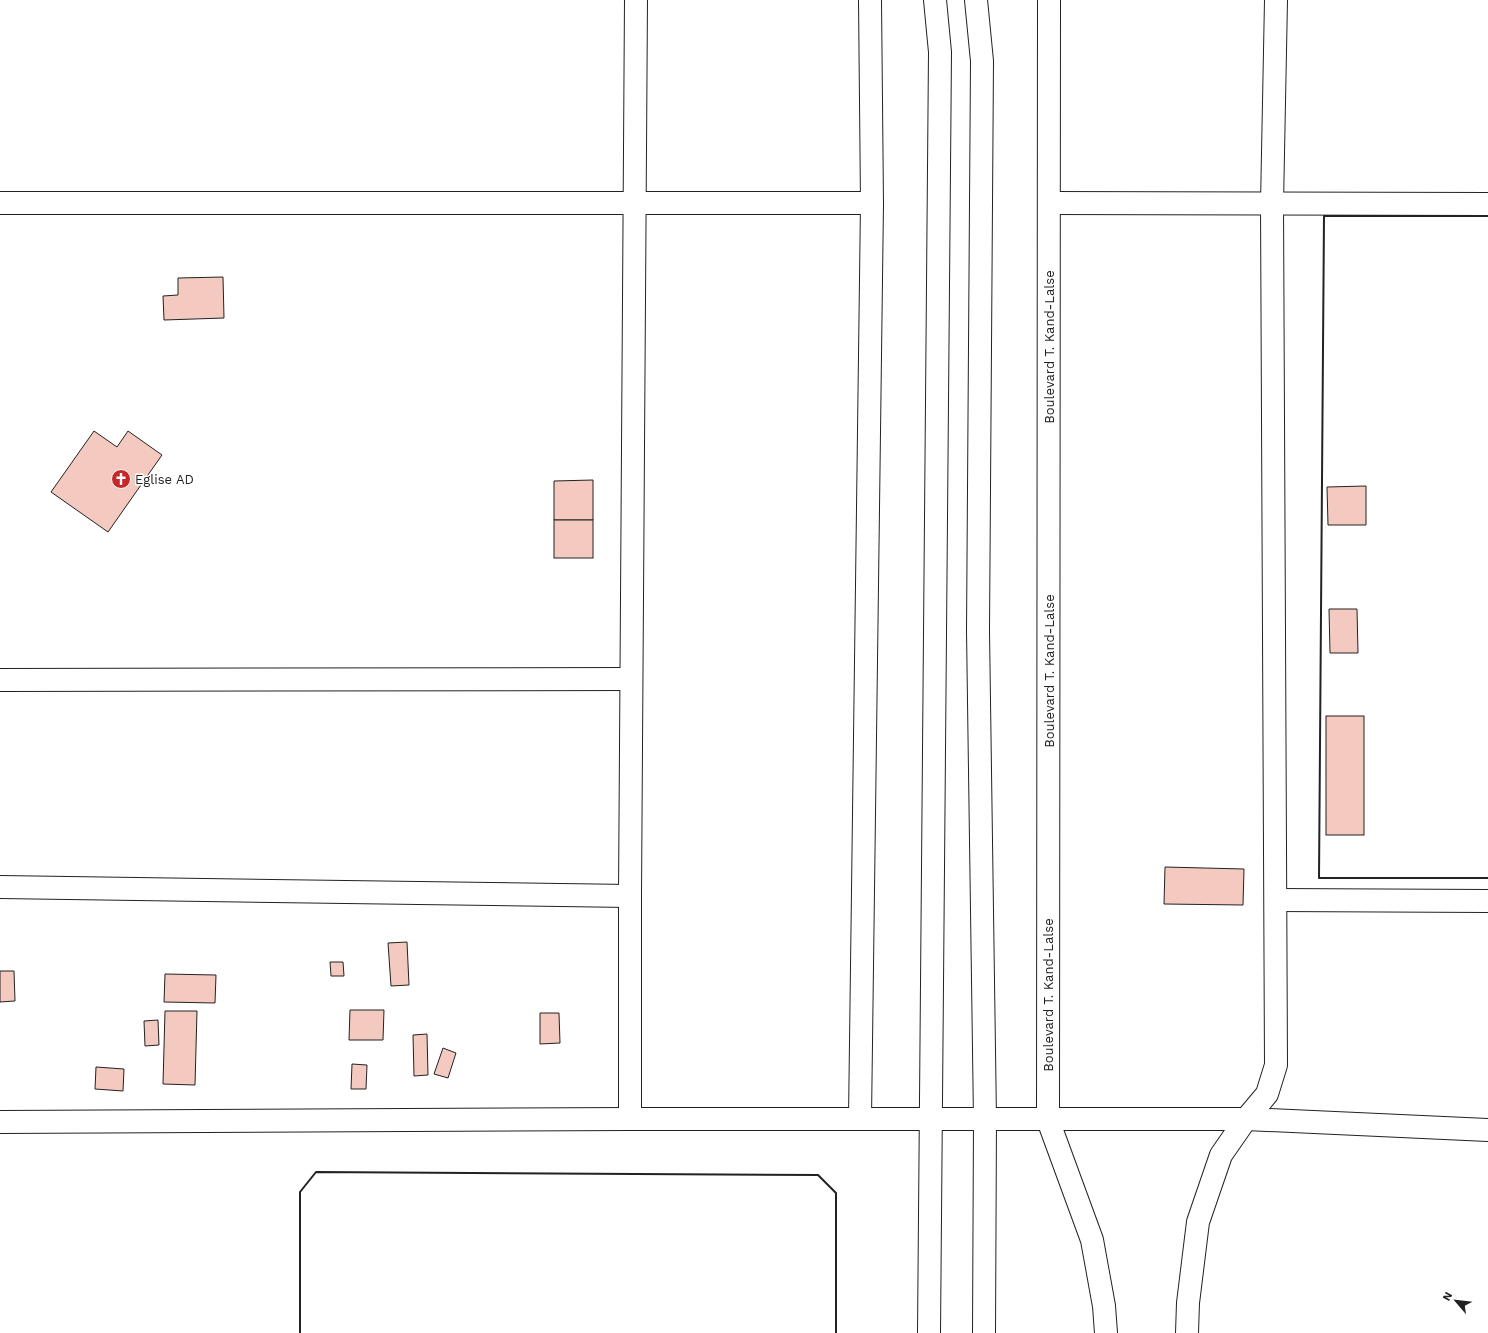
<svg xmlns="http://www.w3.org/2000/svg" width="1488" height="1333" font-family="'Work Sans',sans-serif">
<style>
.building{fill:#f3c9c0;stroke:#222}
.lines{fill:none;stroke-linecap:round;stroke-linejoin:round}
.minor-casing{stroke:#222;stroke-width:24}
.major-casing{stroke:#222;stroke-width:24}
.minor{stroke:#fff;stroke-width:22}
.major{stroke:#fff;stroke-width:22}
.wall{stroke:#222;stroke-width:2}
.labels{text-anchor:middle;stroke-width:3;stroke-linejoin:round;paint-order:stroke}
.street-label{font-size:13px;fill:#222;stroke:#fff}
.poi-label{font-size:13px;fill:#222;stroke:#fff;text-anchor:start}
</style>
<rect width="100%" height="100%" fill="#fff"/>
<!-- building -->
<g class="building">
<polygon points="223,277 224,318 164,320 163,296 178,295 178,278"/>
<polygon points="94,431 117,447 128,431 162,455 108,532 51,492"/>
<polygon points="593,480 593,520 554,520 554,481"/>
<polygon points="1366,486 1366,525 1328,525 1327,487"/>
<rect x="554" y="520" width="39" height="38"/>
<polygon points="1329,609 1357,609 1358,653 1330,653"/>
<rect x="1326" y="716" width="38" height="119"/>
<polygon points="1165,867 1244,869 1243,905 1164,904"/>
<polygon points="407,942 409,985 391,986 388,943"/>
<polygon points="330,962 343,962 344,976 331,976"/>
<polygon points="0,971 14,971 15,1001 0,1002"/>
<polygon points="165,974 216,975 215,1003 164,1002"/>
<polygon points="350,1010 384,1010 383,1040 349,1040"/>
<polygon points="165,1011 197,1011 195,1085 163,1084"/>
<polygon points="540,1013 559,1013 560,1043 540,1044"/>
<polygon points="158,1020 159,1045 145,1046 144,1021"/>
<polygon points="427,1034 428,1075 414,1076 413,1035"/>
<polygon points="443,1048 456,1053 448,1078 434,1074"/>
<polygon points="352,1064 367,1065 366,1089 351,1089"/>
<polygon points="96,1067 124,1069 123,1091 95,1089"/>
</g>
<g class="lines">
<defs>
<g id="minor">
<polyline points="1049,0 1048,1120 1092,1240 1104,1306 1106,1333"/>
<polyline points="0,203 872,203"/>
<polyline points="1049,203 1488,204"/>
<polyline points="0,680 631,679"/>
<polyline points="0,887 630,896"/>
<polyline points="1276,900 1488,901"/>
<polyline points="630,1119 630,896 636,0"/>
<polyline points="860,1119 872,203 870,0"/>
<polyline points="0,1122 630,1119 1246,1119 1488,1130"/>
<polyline points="1187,1333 1188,1303 1198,1222 1221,1155 1246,1119 1267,1094 1276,1065 1272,204 1276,0"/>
</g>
<g id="major">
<polyline points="976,0 982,61 978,631 985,1120 984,1333"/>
<path d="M929,1333C931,906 938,479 940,52L935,0"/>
</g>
</defs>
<!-- minor casing -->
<use href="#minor" class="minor-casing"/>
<!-- major casing -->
<use href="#major" class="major-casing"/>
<!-- minor -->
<use href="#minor" class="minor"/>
<!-- major -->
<use href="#major" class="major"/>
<!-- wall -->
<g class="wall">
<polyline points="1488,216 1324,216 1319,878 1488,878"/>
<polyline points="300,1333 300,1192 316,1172 818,1175 836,1193 836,1333"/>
</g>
</g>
<!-- icons -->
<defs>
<symbol id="church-disc" viewBox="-11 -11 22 22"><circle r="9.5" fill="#c62828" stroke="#fff"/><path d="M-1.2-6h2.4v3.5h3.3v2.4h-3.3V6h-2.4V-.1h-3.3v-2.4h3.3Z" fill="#fff"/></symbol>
</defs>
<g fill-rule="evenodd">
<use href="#church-disc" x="110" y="468" width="22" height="22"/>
</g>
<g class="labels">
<!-- street labels -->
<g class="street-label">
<text transform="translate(1049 347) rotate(-90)" y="5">Boulevard T. Kand-Lalse</text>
<text transform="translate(1049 671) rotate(-90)" y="5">Boulevard T. Kand-Lalse</text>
<text transform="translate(1048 995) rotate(-90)" y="5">Boulevard T. Kand-Lalse</text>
</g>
<!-- poi labels -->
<g class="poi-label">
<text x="135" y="484">Eglise AD</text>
</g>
</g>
<!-- north arrow -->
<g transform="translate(1456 1301) rotate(298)" stroke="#ffffff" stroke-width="3" paint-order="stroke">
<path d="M0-3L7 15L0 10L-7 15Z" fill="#222222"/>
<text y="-6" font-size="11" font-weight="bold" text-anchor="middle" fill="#222222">N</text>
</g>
</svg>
